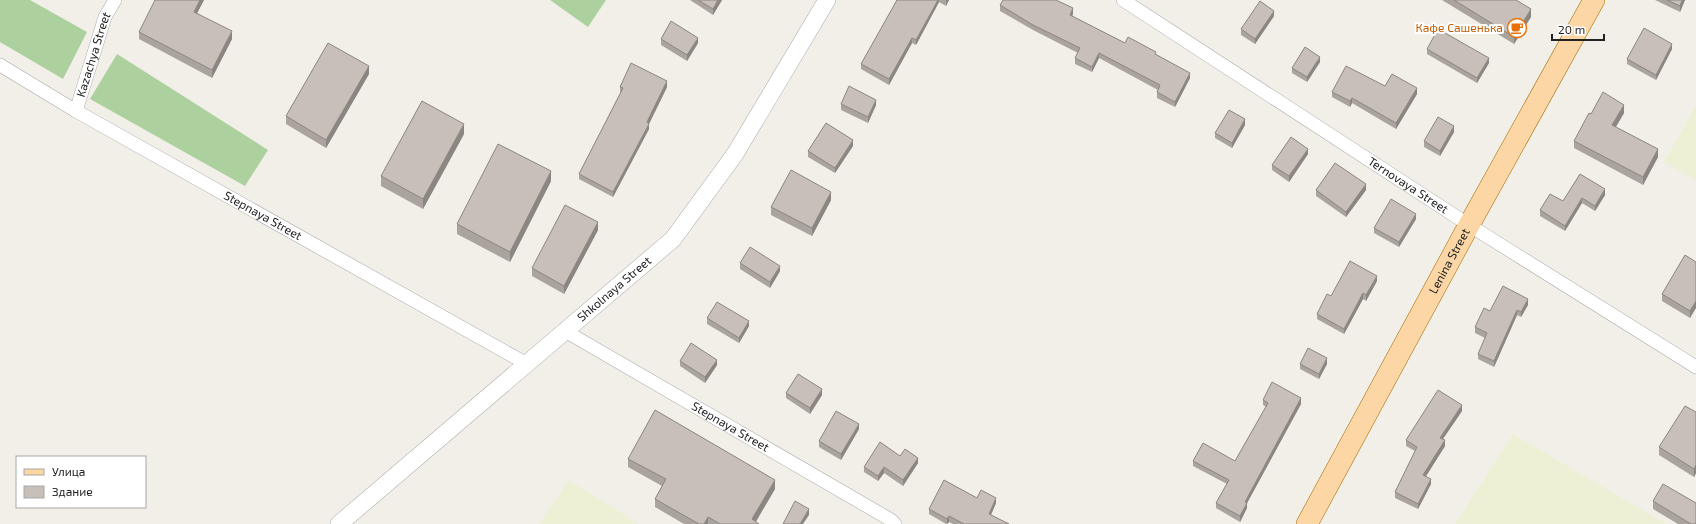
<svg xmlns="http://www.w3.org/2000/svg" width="1696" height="524" font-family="'Exo 2',sans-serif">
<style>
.farmland{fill:#eef0d5}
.forest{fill:#add19e}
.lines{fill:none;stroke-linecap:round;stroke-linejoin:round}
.minor-casing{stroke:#a9a9a9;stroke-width:14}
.tertiary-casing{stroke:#a9a9a9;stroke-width:18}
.primary-casing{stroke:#a06b00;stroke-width:22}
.minor{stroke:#fff;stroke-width:13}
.tertiary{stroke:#fff;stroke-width:17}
.primary{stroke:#fcd6a4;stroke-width:21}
.wall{fill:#aba49e}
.shaded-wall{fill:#8b8681}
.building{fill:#c7bfb8;stroke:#8b8681}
.labels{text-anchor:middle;stroke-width:4;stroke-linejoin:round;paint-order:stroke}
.food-label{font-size:12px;fill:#c56008;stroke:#fff;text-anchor:end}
.street-label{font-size:12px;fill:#222;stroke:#fff}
</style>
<rect width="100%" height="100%" fill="#f2efe9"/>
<!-- farmland -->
<g class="farmland">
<polygon points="1696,105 1696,180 1664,162"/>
<polygon points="1513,434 1666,524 1455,524"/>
<polygon points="569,480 639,524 539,524"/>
</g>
<!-- forest -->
<g class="forest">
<polygon points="0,0 30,0 87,32 63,79 0,42"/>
<polygon points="550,0 606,0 588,27"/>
<polygon points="117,54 268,150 245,186 90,99"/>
</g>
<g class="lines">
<defs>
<g id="minor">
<path id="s1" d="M1123,0L1469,225L1696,367"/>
<path id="s2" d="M0,65L76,111L527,364"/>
<path id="s3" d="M76,111L105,17L115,0"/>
<path id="s4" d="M565,331L891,520L895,524"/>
</g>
<g id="tertiary">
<path id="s5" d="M339,524L673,239L735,154L827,0"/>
</g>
<g id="primary">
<path id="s6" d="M1307,524L1469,225L1594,0"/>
</g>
</defs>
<!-- minor casing -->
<use href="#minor" class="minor-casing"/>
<!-- tertiary casing -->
<use href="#tertiary" class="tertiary-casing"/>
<!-- primary casing -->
<use href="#primary" class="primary-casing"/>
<!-- minor -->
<use href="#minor" class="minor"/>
<!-- tertiary -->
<use href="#tertiary" class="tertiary"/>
<!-- primary -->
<use href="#primary" class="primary"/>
</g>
<!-- wall -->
<g class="wall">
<polygon points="204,0 197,13 232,39 212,78 139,39 139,32"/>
<polygon points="690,0 722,0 713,15"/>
<polygon points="897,0 949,0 946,6 939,2 916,45 912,43 889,85 861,69 861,64"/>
<polygon points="1442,0 1516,0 1531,17 1514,44"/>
<polygon points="1655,0 1685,0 1680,12"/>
<polygon points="1000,5 1073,14 1072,16 1125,43 1156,55 1190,78 1175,107 1157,98 1157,92 1158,90 1099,58 1092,72 1075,64 1075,58 1078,53 1033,30 1000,11"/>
<polygon points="1274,16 1255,44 1241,35 1241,29"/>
<polygon points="661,39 698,43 687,61 661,45"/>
<polygon points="1427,49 1489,63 1477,83 1427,54"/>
<polygon points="1672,49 1656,80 1627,64 1627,59"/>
<polygon points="1320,62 1307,82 1292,73 1292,68"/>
<polygon points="369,74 326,148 286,124 286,116"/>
<polygon points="1385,86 1417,94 1396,129 1352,103 1350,107 1332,97 1332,92"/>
<polygon points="620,87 667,87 649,124 649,129 613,197 579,179 579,174 621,93 620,92"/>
<polygon points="841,104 876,105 868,123 841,110"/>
<polygon points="1624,113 1616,127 1658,157 1643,185 1574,148 1574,141 1591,114"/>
<polygon points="1245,125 1232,148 1215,138 1215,133"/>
<polygon points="1454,132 1440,156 1424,147 1424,141"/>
<polygon points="464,134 423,209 381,186 381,176"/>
<polygon points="853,146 835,173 808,157 808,151"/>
<polygon points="1308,154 1289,182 1272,170 1272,165"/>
<polygon points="1580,174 1605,195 1595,211 1582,203 1565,231 1540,216 1540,210 1563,201"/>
<polygon points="551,181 510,262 457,234 457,224"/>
<polygon points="1316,190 1366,190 1346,217 1316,196"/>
<polygon points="831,200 812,236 771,215 771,207"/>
<polygon points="1416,219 1399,247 1374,233 1374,228"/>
<polygon points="598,230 564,294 532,276 532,268"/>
<polygon points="1696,262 1690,318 1662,301 1662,294"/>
<polygon points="740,263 780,271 770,288 740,269"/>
<polygon points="1377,281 1366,301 1363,299 1344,334 1317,319 1317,314"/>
<polygon points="1528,305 1521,317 1517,315 1494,367 1478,359 1478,354 1485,338 1475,333 1475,327 1490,311"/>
<polygon points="707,318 749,326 739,343 707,324"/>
<polygon points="680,361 717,365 705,383 680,366"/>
<polygon points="1300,364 1327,364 1319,379 1300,369"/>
<polygon points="786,393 822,395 810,414 786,398"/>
<polygon points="1263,400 1301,404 1247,503 1247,508 1240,522 1216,508 1216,503 1227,484 1193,466 1193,461 1235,461 1266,407 1263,405"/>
<polygon points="1462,411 1443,439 1445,446 1426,476 1431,484 1418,509 1395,498 1395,492 1415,451 1406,446 1406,440"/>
<polygon points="1696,412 1696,473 1694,477 1659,455 1659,447"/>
<polygon points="859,429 841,460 819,447 819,441"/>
<polygon points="900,456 918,463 903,486 884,473 878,481 864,472 864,467"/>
<polygon points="628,459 775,489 756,522 759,524 684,524 655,507 655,499 662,486 628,467"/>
<polygon points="977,498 996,503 991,515 1009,524 953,524 949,522 947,524 946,524 929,514 929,509"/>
<polygon points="1653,501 1696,524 1678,524 1653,509"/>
</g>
<!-- shaded-wall -->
<g class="shaded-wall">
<polygon points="200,0 204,0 194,19 194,12"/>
<polygon points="718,0 722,0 713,15 713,9"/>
<polygon points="938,0 939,0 939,2 916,45 916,40"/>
<polygon points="946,0 949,0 946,6"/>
<polygon points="1682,0 1685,0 1680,12 1680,6"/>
<polygon points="1073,8 1073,14 1070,21 1070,15"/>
<polygon points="1531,9 1531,17 1514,44 1514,37"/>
<polygon points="1274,11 1274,16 1255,44 1255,39"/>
<polygon points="232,31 232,39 212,78 212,70"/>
<polygon points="698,38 698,43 687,61 687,55"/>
<polygon points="912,38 912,43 889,85 889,79"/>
<polygon points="1672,44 1672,49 1656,80 1656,75"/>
<polygon points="1099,53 1099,58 1092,72 1092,67"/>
<polygon points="1320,57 1320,62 1307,82 1307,77"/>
<polygon points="1489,58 1489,63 1477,83 1477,78"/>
<polygon points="369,66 369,74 326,148 326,140"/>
<polygon points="1190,73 1190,78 1175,107 1175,102"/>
<polygon points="667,81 667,87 647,128 647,122"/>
<polygon points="1417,88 1417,94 1396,129 1396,123"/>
<polygon points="1352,98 1352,103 1350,107 1350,101"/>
<polygon points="876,100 876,105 868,123 868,117"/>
<polygon points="1624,105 1624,113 1612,133 1612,125"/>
<polygon points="1245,119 1245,125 1232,148 1232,143"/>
<polygon points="464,124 464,134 423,209 423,199"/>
<polygon points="649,124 649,129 613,197 613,192"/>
<polygon points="1454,126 1454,132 1440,156 1440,151"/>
<polygon points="853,140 853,146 835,173 835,168"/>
<polygon points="1308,149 1308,154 1289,182 1289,176"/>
<polygon points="1658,149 1658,157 1643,185 1643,177"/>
<polygon points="551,171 551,181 510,262 510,252"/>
<polygon points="1366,184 1366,190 1346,217 1346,212"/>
<polygon points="1605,189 1605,195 1595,211 1595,206"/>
<polygon points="831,192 831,200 812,236 812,228"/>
<polygon points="1582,198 1582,203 1565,231 1565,226"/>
<polygon points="1416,214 1416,219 1399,247 1399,242"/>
<polygon points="598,222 598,230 564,294 564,286"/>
<polygon points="780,266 780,271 770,288 770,282"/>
<polygon points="1377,276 1377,281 1366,301 1366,295"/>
<polygon points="1363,293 1363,299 1344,334 1344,329"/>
<polygon points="1528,299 1528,305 1521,317 1521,312"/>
<polygon points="1696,301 1696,308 1690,318 1690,311"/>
<polygon points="1517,310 1517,315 1494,367 1494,361"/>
<polygon points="749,321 749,326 739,343 739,338"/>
<polygon points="1327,358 1327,364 1319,379 1319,374"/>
<polygon points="717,360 717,365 705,383 705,377"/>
<polygon points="822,389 822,395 810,414 810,408"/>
<polygon points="1301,398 1301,404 1246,505 1247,503 1247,508 1240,522 1240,516 1245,502"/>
<polygon points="1462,405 1462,411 1440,443 1440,438"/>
<polygon points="859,424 859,429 841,460 841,454"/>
<polygon points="1445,440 1445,446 1423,481 1423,475"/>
<polygon points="918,458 918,463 903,486 903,480"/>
<polygon points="1696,465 1696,473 1694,477 1694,469"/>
<polygon points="884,467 884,473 878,481 878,476"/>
<polygon points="1431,479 1431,484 1418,509 1418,504"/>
<polygon points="775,480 775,489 754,524 752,519"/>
<polygon points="996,498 996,503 989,519 989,514"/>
<polygon points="809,509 809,515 803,524 800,524"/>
<polygon points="949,516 949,522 947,524 947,519"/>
<polygon points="708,517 708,524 704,524"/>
</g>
<!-- building -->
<g class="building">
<polygon points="155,0 200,0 194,12 232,31 212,70 139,32"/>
<polygon points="698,0 718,0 713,9"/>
<polygon points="897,0 938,0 916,40 912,38 889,79 861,64"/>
<polygon points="1003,0 1056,0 1073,8 1070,15 1125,43 1128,37 1156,52 1155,54 1190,73 1175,102 1157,92 1160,85 1099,53 1092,67 1075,58 1080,48 1033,25 1000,5"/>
<polygon points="1454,0 1516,0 1531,9 1514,37"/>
<polygon points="1667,0 1682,0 1680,6"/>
<polygon points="1260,1 1274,11 1255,39 1241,29"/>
<polygon points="671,21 698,38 687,55 661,39"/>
<polygon points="1644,28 1672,44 1656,75 1627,59"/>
<polygon points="1438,29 1489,58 1477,78 1427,49"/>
<polygon points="328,43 369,66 326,140 286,116"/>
<polygon points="1305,47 1320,57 1307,77 1292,68"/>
<polygon points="631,63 667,81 647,122 649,124 613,192 579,174 623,88 620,87"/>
<polygon points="1346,66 1385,86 1392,74 1417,88 1396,123 1352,98 1350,101 1332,92"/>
<polygon points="849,86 876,100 868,117 841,104"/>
<polygon points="1603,92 1624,105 1612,125 1658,149 1643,177 1574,141 1589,113 1591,114"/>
<polygon points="422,101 464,124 423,199 381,176"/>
<polygon points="1229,110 1245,119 1232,143 1215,133"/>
<polygon points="1438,117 1454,126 1440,151 1424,141"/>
<polygon points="826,123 853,140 835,168 808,151"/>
<polygon points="1291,137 1308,149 1289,176 1272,165"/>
<polygon points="498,144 551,171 510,252 457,224"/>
<polygon points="1335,163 1366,184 1346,212 1316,190"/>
<polygon points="791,170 831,192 812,228 771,207"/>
<polygon points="1580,174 1605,189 1595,206 1582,198 1565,226 1540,210 1550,194 1563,201"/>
<polygon points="1391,199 1416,214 1399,242 1374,228"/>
<polygon points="565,205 598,222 564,286 532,268"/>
<polygon points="750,247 780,266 770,282 740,263"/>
<polygon points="1685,255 1696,262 1696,301 1690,311 1662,294"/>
<polygon points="1350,261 1377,276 1366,295 1363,293 1344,329 1317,314 1327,294 1331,296"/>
<polygon points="1503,286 1528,299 1521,312 1517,310 1494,361 1478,354 1487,333 1475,327 1484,308 1490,311"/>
<polygon points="717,302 749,321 739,338 707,318"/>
<polygon points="691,343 717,360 705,377 680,361"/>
<polygon points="1308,348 1327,358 1319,374 1300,364"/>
<polygon points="798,374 822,389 810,408 786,393"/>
<polygon points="1272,382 1301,398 1245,502 1247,503 1240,516 1216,503 1229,480 1193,461 1203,443 1235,461 1268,403 1263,400"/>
<polygon points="1438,390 1462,405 1440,438 1445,440 1423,475 1431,479 1418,504 1395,492 1417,447 1406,440"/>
<polygon points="1685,406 1696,412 1696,465 1694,469 1659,447"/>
<polygon points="655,410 775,480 752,519 759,524 720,524 708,517 704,524 699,524 655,499 666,479 628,459"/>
<polygon points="836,411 859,424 841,454 819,441"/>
<polygon points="880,442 900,456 905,449 918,458 903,480 884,467 878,476 864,467"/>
<polygon points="944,480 977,498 981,490 996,498 989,514 1009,524 964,524 949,516 947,519 929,509"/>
<polygon points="1663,484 1696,503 1696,524 1691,524 1653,501"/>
<polygon points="795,501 809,509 800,524 783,524"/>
</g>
<!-- icons -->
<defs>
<symbol id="cafe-ring" viewBox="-11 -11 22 22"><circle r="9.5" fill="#fff" stroke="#e8710a" stroke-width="1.5"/><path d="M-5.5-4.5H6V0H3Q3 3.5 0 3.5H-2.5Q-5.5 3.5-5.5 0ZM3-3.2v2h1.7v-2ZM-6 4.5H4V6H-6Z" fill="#e8710a"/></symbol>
</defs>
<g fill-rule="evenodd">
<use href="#cafe-ring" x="1506" y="17" width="22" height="22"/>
</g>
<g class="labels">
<!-- food labels -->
<g class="food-label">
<text x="1503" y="32">Кафе Сашенька</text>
</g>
<!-- street labels -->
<g class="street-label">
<text dy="4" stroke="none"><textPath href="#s3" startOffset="59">Kazachya Street</textPath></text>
<text dy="4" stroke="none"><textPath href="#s1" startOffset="340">Ternovaya Street</textPath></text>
<text dy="4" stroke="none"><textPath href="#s2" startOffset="303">Stepnaya Street</textPath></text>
<text dy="4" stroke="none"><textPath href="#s6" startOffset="299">Lenina Street</textPath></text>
<text dy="4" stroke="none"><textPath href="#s5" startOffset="362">Shkolnaya Street</textPath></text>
<text dy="4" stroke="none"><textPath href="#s4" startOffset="191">Stepnaya Street</textPath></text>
</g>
</g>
<!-- legend -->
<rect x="16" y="456" width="130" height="52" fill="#ffffff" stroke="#a7a7a7"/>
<rect x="24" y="469" width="20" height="6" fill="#fcd6a4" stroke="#a7a7a7"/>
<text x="52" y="476" font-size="12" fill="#222222">Улица</text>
<rect x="24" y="486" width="20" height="12" fill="#c7bfb8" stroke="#a7a7a7"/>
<text x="52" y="496" font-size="12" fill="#222222">Здание</text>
<!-- scale -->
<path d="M1552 34v6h52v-6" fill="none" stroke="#222222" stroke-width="2"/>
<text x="1558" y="34" font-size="12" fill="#222222" stroke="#ffffff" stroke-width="3" paint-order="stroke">20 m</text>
</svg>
